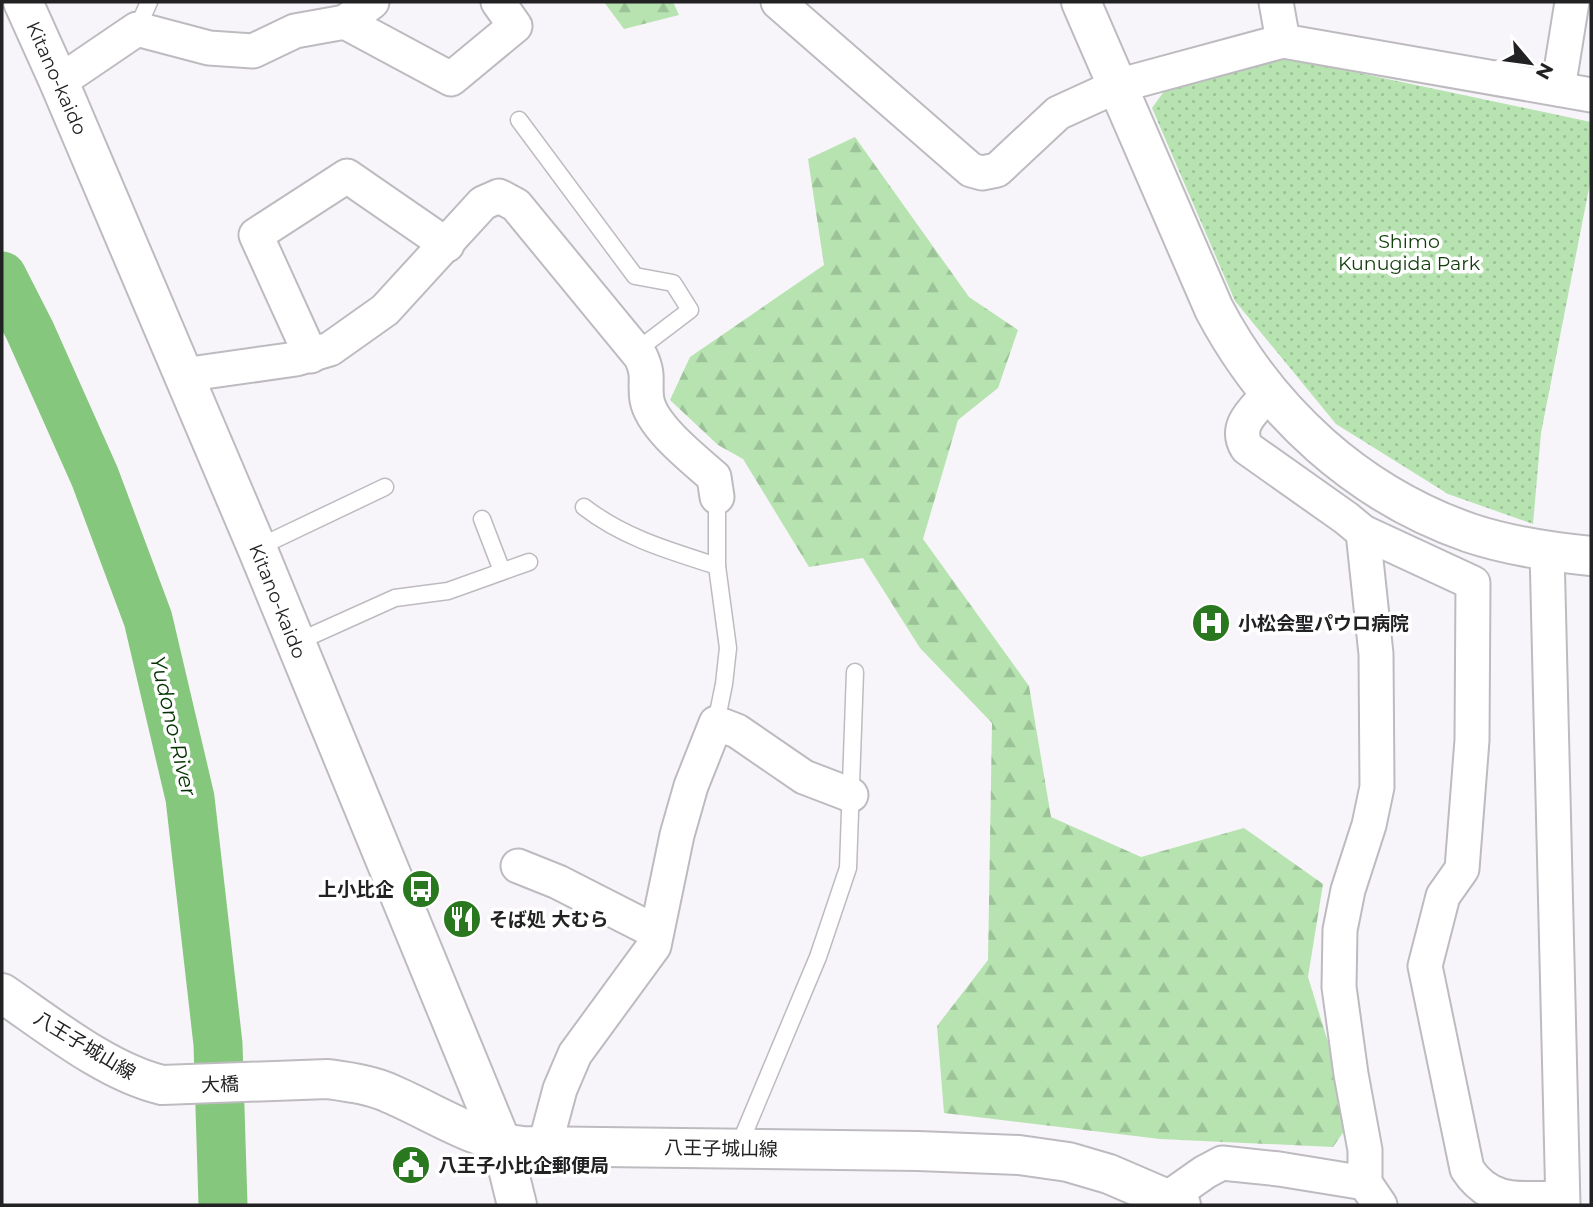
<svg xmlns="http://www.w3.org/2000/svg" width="1593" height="1207" font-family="Montserrat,'Noto Sans JP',sans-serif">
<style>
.forest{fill:url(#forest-firs)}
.park{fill:url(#park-dots)}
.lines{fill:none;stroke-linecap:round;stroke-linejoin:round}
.river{stroke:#85c77c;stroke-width:49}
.service-casing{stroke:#bebbc0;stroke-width:19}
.minor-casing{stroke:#bebbc0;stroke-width:37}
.tertiary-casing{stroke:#bebbc0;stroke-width:42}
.secondary-casing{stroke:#bebbc0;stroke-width:42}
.service{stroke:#fff;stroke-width:16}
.minor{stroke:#fff;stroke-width:33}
.tertiary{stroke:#fff;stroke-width:38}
.secondary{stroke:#fff;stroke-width:38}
.labels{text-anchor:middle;stroke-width:7;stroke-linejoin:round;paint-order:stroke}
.street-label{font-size:19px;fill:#222123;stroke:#fff}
.park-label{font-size:19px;fill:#103e0b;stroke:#fff}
.poi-label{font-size:19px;font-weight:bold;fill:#222123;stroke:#fff;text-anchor:start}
.water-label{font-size:21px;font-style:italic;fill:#043301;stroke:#fff}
</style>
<defs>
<pattern id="forest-firs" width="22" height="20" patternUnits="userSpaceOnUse" patternTransform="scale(1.75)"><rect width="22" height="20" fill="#b6e3b0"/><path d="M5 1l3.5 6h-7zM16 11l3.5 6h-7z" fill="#9cc297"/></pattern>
<pattern id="park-dots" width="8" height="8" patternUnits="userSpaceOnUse" patternTransform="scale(1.75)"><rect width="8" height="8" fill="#b6e3b0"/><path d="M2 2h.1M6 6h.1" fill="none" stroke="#9cc297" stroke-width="1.8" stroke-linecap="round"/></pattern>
</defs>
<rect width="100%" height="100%" fill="#f8f5fa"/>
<!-- forest -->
<g class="forest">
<polygon points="604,2 673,2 679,15 624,29"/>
<polygon points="855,137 969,297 1018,330 998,388 958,420 923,539 1029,686 1051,817 1141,857 1244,828 1323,884 1308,977 1352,1120 1333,1147 1160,1139 944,1113 937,1026 988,960 992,723 920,648 863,558 809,567 743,459 718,445 670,400 690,357 824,265 808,159"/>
</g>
<!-- park -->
<polygon class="park" points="1288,58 1591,122 1591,178 1541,433 1533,524 1448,494 1336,424 1235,301 1152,108 1165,90"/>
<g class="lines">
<!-- river -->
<polyline class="river" points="2,276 30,331 95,477 148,619 190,798 218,1044 223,1205"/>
<defs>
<g id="service">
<polyline points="137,29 149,2"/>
<polyline points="519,120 635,276 673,283 690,310 636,351"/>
<path d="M584,507C624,538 670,551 717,566"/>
<polyline points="482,519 502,571"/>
<polyline points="257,548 385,487"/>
<polyline points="295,643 395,598 448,591 529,562"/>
<polyline points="716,723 724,684 728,648 717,566 717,497"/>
<polyline points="738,1148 818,957 848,868 855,672"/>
</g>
<g id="minor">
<polyline points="778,2 971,170 982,173 997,170 1058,113 1117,86 1283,41 1591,95"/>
<polyline points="1276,2 1283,41"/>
<polyline points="345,22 372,2"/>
<polyline points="59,82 137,29 209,48 253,51 295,31 345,22 451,79 515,26 498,2"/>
<polyline points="1558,89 1572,2"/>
<polyline points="311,356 256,235 347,176 447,245"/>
<path d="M183,375L296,359L330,349L385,310L483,203L499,196L516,205L641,357C650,377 644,382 647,400C652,427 694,459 714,477L717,497"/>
<path d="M1269,393C1255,410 1233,425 1247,448L1346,518L1363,532L1376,654L1377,787L1369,825L1348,890L1340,930L1339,987L1351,1074L1365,1150V1183L1380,1205"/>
<path d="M1363,532L1473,583L1472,740L1462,869L1443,896L1425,966L1467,1169C1491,1206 1523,1198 1562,1198"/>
<polyline points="1547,551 1563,1205"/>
<polyline points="518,866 558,882 656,932"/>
<polyline points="545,1145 560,1089 575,1054 654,946 677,835 691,786 716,723 737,731 804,777 851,795"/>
<polyline points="1168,1198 1205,1172 1222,1163 1279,1169 1365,1183"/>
</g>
<path id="tertiary" d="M1081,2L1214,309C1269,413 1358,494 1470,533C1509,546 1550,552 1591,556"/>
<g id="secondary">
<polyline points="23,2 59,82 257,548 484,1100 502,1144 517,1205"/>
<path d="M2,993C49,1025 107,1072 162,1085L328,1079C349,1082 372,1085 391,1094C433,1112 476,1141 522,1146L918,1151L1019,1155L1068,1162L1109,1174L1181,1205"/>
</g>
</defs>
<!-- service casing -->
<use href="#service" class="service-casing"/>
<!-- minor casing -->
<use href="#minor" class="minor-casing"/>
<!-- tertiary casing -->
<use href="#tertiary" class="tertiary-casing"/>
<!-- secondary casing -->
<use href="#secondary" class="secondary-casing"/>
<!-- service -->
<use href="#service" class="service"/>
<!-- minor -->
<use href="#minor" class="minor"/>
<!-- tertiary -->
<use href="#tertiary" class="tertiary"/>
<!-- secondary -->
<use href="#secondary" class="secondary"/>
</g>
<!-- icons -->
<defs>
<symbol id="hospital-disc" viewBox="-11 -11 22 22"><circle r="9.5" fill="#29771e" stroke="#fff"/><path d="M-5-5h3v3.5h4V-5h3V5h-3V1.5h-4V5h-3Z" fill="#fff"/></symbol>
<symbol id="bus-disc" viewBox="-11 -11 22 22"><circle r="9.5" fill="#29771e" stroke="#fff"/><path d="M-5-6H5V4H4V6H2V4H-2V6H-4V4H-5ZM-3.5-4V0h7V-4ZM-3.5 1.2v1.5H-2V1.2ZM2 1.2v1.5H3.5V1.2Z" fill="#fff"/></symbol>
<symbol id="restaurant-disc" viewBox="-11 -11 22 22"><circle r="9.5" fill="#29771e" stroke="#fff"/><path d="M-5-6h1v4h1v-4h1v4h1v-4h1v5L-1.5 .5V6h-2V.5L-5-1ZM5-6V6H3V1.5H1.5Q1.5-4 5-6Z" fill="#fff"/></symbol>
<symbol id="civic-disc" viewBox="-11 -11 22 22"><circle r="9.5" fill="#29771e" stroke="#fff"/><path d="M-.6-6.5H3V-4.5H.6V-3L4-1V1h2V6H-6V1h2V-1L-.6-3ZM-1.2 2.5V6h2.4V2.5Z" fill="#fff"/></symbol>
</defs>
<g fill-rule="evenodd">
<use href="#hospital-disc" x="1189" y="601" width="44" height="44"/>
<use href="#bus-disc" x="399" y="867" width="44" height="44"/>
<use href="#restaurant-disc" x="440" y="897" width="44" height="44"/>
<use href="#civic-disc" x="389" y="1143" width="44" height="44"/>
</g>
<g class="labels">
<!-- street labels -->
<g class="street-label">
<text transform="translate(57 78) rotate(66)" y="7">Kitano-kaido</text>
<text transform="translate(278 601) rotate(68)" y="7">Kitano-kaido</text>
<text transform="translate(85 1045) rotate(31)" y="7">八王子城山線</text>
<text transform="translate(220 1084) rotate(-2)" y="7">大橋</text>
<text transform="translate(721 1148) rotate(1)" y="7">八王子城山線</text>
</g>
<!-- park labels -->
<g class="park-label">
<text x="1409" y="248">Shimo<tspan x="1409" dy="22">Kunugida Park</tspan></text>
</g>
<!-- poi labels -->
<g class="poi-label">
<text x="1238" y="630">小松会聖パウロ病院</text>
<text x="394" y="896" text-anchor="end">上小比企</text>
<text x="489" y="926">そば処 大むら</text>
<text x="438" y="1172">八王子小比企郵便局</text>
</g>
<!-- water labels -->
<g class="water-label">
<text transform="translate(173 726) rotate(77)" y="7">Yudono-River</text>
</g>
</g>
<!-- border -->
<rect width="1593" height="1207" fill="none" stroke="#222123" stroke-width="7"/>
<!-- north arrow -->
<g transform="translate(1530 63) rotate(119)" stroke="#ffffff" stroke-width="5" paint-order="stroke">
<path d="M0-5L12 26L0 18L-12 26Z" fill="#222123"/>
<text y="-10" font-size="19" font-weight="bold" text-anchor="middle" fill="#222123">N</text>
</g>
</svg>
